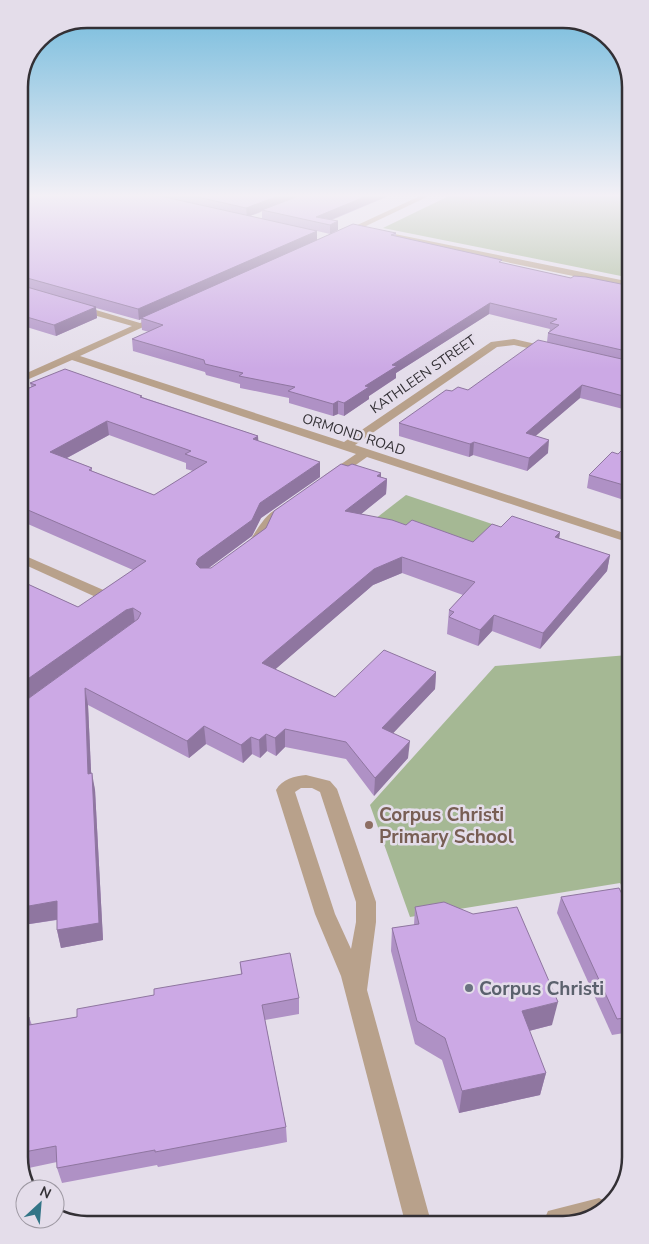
<svg xmlns="http://www.w3.org/2000/svg" width="649" height="1244" font-family="'Nunito Sans',sans-serif">
<style>
.green{fill:#a5b894}
.lines{fill:none;stroke-linecap:round;stroke-linejoin:round}
.minor{fill:#b8a18b;fill-rule:evenodd}
.wall{fill:#af91c5;fill-rule:evenodd}
.shaded-wall{fill:#8f76a0}
.building{fill:#cca9e5;stroke:#8f76a0;fill-rule:evenodd}
.education-dot{fill:#8d6e63;stroke:#e4ddea;stroke-width:2}
.worship-dot{fill:#6b7280;stroke:#e4ddea;stroke-width:2}
.labels{text-anchor:middle;stroke-width:5;stroke-linejoin:round;paint-order:stroke}
.far-street-label{font-size:14px;fill:#333035;stroke:#e4ddea}
.near-education-label{font-size:19px;font-weight:bold;fill:#785e54;stroke:#e4ddea;text-anchor:start}
.near-worship-label{font-size:19px;font-weight:bold;fill:#5b616d;stroke:#e4ddea;text-anchor:start}
.rim{fill:none;stroke:#333035;stroke-width:2.5}
</style>
<rect width="100%" height="100%" fill="#e4ddea"/>
<!-- green -->
<g class="green">
<polygon points="451,195 626,195 626,277 383,228"/>
<polygon points="406,495 498,526 470,552 375,519"/>
<polygon points="628,655 629,899 620,883 410,917 370,805 495,666"/>
</g>
<g class="lines">
<!-- minor -->
<g class="minor">
<polygon points="422,195 431,195 345,236 338,234"/>
<polygon points="445,195 462,195 474,199 471,201"/>
<polygon points="375,230 626,281 626,287 372,234 371,232"/>
<polygon points="79,305 140,323 160,314 165,317 80,356 344,442 491,342 514,339 553,348 553,352 550,353 514,345 497,347 355,445 627,534 627,542 367,457 333,481 325,481 323,478 325,475 356,454 72,360 20,383 20,376 132,326 76,310 76,306"/>
<path d="M284,506L290,510L273,525L267,539L259,547H249L247,544C258,530 265,511 284,506Z"/>
<polygon points="21,554 108,592 110,595 103,599 98,598 21,563"/>
<path d="M306,775L330,781L337,789L376,902V922L367,990L431,1222H405L341,976L315,914L276,790C282,779 295,776 306,775ZM301,788H312L320,792L356,902V922L351,949L335,914L295,792Z"/>
<polygon points="599,1198 609,1203 588,1220 544,1220 548,1211"/>
</g>
</g>
<!-- wall -->
<g class="wall">
<path d="M19,195H391L332,220L338,221V230L330,234L317,231V240L396,233V236L502,263L571,278L626,285L627,410L580,398L535,436L548,453L527,471L473,455L469,457L399,436V423L452,391L468,390L547,342L548,333L549,332L550,329L489,314L396,373V378L369,396V399L344,416L338,414L333,416L289,403V398L240,388V384L206,375L205,372L133,351L132,339L149,332L142,330L141,319L139,320L96,308L97,318L56,336L20,325ZM262,211V219L250,216L259,213Z"/>
<path d="M30,383L142,397L258,436V441L320,477L261,518L252,536L209,568H211L381,477L387,479L386,494L361,514L473,542L501,527L560,532L559,538L610,555L607,571L540,649L492,631L478,646L447,634L449,610L463,595L402,573L373,585L275,669L335,697L436,672L435,689L393,733L408,758L374,796L346,759L285,747L276,756L267,751L260,758L252,754L243,763L206,744L189,758L88,705L91,773L95,790L103,940L61,948L57,930V920L23,925L21,581L78,607L133,570L21,521L20,392L31,387ZM109,435L186,463V469L193,471L154,495L92,471V468L67,458ZM121,632L25,701L23,702Z"/>
<polygon points="627,445 627,501 587,488 589,475 618,454"/>
<polygon points="561,897 629,908 630,1032 612,1035 557,913"/>
<polygon points="415,907 552,1025 529,1031 546,1073 540,1095 459,1113 442,1060 415,1044 391,951 392,928 414,925"/>
<polygon points="240,962 299,998 299,1014 265,1020 286,1127 287,1142 158,1167 157,1165 62,1183 57,1168 57,1162 24,1169 23,1018 29,1017 32,1025 77,1017 154,995 241,974"/>
</g>
<!-- shaded-wall -->
<g class="shaded-wall">
<polygon points="281,195 303,195 262,210 262,211 247,217 246,208"/>
<polygon points="369,195 390,195 323,223 316,217"/>
<polygon points="338,221 338,230 330,234 330,225"/>
<polygon points="317,231 317,241 139,320 138,309"/>
<polygon points="490,303 489,314 396,373 396,378 369,396 369,399 344,416 344,403 392,365"/>
<polygon points="96,307 97,318 56,336 54,325"/>
<polygon points="582,385 580,398 524,446 526,433"/>
<polygon points="338,401 338,414 333,416 333,404"/>
<polygon points="107,421 109,435 52,466 50,452"/>
<polygon points="258,436 259,450 253,439"/>
<polygon points="549,440 548,453 527,471 529,458"/>
<polygon points="474,442 473,455 469,457 470,444"/>
<polygon points="320,462 320,477 261,518 252,536 199,575 196,564 198,559 260,503"/>
<polygon points="381,473 381,483 387,479 386,494 345,527 345,511 377,476"/>
<polygon points="560,532 558,547 555,537"/>
<polygon points="610,555 607,571 540,649 543,633"/>
<polygon points="402,557 402,573 373,585 263,680 262,663 374,569"/>
<polygon points="133,608 135,624 128,626 22,703 22,683 126,610"/>
<polygon points="494,615 492,631 478,646 480,630"/>
<polygon points="436,672 435,689 381,746 382,728"/>
<polygon points="85,688 88,705 92,791 88,774"/>
<polygon points="204,726 206,744 189,758 187,741"/>
<polygon points="285,729 285,747 276,756 275,738"/>
<polygon points="266,734 267,751 260,758 259,740"/>
<polygon points="251,737 252,754 243,763 241,745"/>
<polygon points="410,741 408,758 374,796 375,778"/>
<polygon points="92,773 95,790 103,940 61,948 57,930"/>
<polygon points="57,901 61,919 23,925 23,907"/>
<polygon points="558,1002 552,1025 517,1034 522,1011"/>
<polygon points="546,1073 540,1095 459,1113 462,1091"/>
</g>
<!-- building -->
<g class="building">
<polygon points="19,195 156,195 317,231 138,309 20,276"/>
<polygon points="189,195 281,195 246,208"/>
<polygon points="301,195 369,195 316,217 338,221 330,225 262,210"/>
<polygon points="353,224 396,233 391,235 502,260 499,262 571,278 574,276 586,277 626,285 626,351 548,333 559,325 550,323 557,319 490,303 392,365 397,366 365,386 369,387 344,403 338,401 333,404 288,391 295,387 239,376 243,373 205,364 204,360 132,339 163,325 141,318"/>
<polygon points="20,285 96,307 54,325 20,315"/>
<polygon points="538,340 626,360 627,397 582,385 526,433 549,440 529,458 474,442 470,444 399,423 446,390 452,391 458,387 468,390"/>
<path d="M65,369L142,396L140,397L258,436L253,439L320,462L260,503L252,520L198,559L196,564L200,568H211L266,528L274,511L341,464L348,466L352,464L381,473L377,476L387,479L345,511L392,520L406,525L412,520L473,542L492,524L501,527L512,516L560,532L555,537L610,555L543,633L494,615L480,630L449,617L454,612L449,610L475,582L402,557L374,569L262,663L335,697L384,650L436,672L382,728L410,741L375,778L346,742L285,729L275,738L266,734L259,740L251,737L241,745L204,726L187,741L85,688L88,774L92,773L99,923L57,930V901L23,907L22,702L25,701L138,619L141,613L133,608L126,610L22,683L21,581L78,607L146,561L21,507L20,392L36,385L30,383ZM107,421L191,451L185,454L207,462L154,495L89,470L92,468L50,452Z"/>
<polygon points="627,445 627,486 589,475 612,452 618,454"/>
<polygon points="619,888 629,908 630,1017 617,1019 561,897"/>
<polygon points="444,902 473,914 517,907 558,1002 522,1011 546,1073 462,1091 445,1038 417,1021 392,928 419,924 415,907"/>
<polygon points="290,953 299,998 262,1005 286,1127 155,1152 155,1150 57,1168 56,1146 24,1152 23,1018 29,1017 29,1025 77,1017 77,1009 154,995 154,989 242,974 240,962"/>
</g>
<!-- sky -->
<linearGradient id="sky" x2="0" y2="1"><stop stop-color="#72badc"/><stop offset="0.53" stop-color="#f3f0f6"/><stop offset="1" stop-color="#f3f0f6" stop-opacity="0"/></linearGradient>
<rect width="649" height="369" fill="url(#sky)"/>
<!-- markers -->
<circle class="education-dot" cx="369" cy="825" r="5"/>
<circle class="worship-dot" cx="469" cy="988" r="5"/>
<g class="labels">
<!-- far-street labels -->
<g class="far-street-label">
<text transform="translate(423 374) rotate(-35)" y="5">KATHLEEN STREET</text>
<text transform="translate(354 434) rotate(18)" y="5">ORMOND ROAD</text>
</g>
<!-- near-education labels -->
<g class="near-education-label">
<text x="379" y="821">Corpus Christi<tspan x="379" dy="22">Primary School</tspan></text>
</g>
<!-- near-worship labels -->
<g class="near-worship-label">
<text x="479" y="995">Corpus Christi</text>
</g>
</g>
<!-- crop -->
<path d="M0 0H649V1244H0ZM87 28H563A59 59 0 0 1 622 87V1157A59 59 0 0 1 563 1216H87A59 59 0 0 1 28 1157V87A59 59 0 0 1 87 28Z" fill="#e4ddea" fill-rule="evenodd"/>
<path class="rim" d="M87 28H563A59 59 0 0 1 622 87V1157A59 59 0 0 1 563 1216H87A59 59 0 0 1 28 1157V87A59 59 0 0 1 87 28Z"/>
<!-- north arrow -->
<g transform="translate(40 1204) rotate(26)"><circle r="24" fill="#e4ddea" stroke="#9d98a2"/>
<path d="M0-4L9 19L0 12L-9 19Z" fill="#337587"/>
<text y="-8" font-size="14" font-weight="bold" text-anchor="middle" fill="#333035">N</text>
</g>
</svg>
